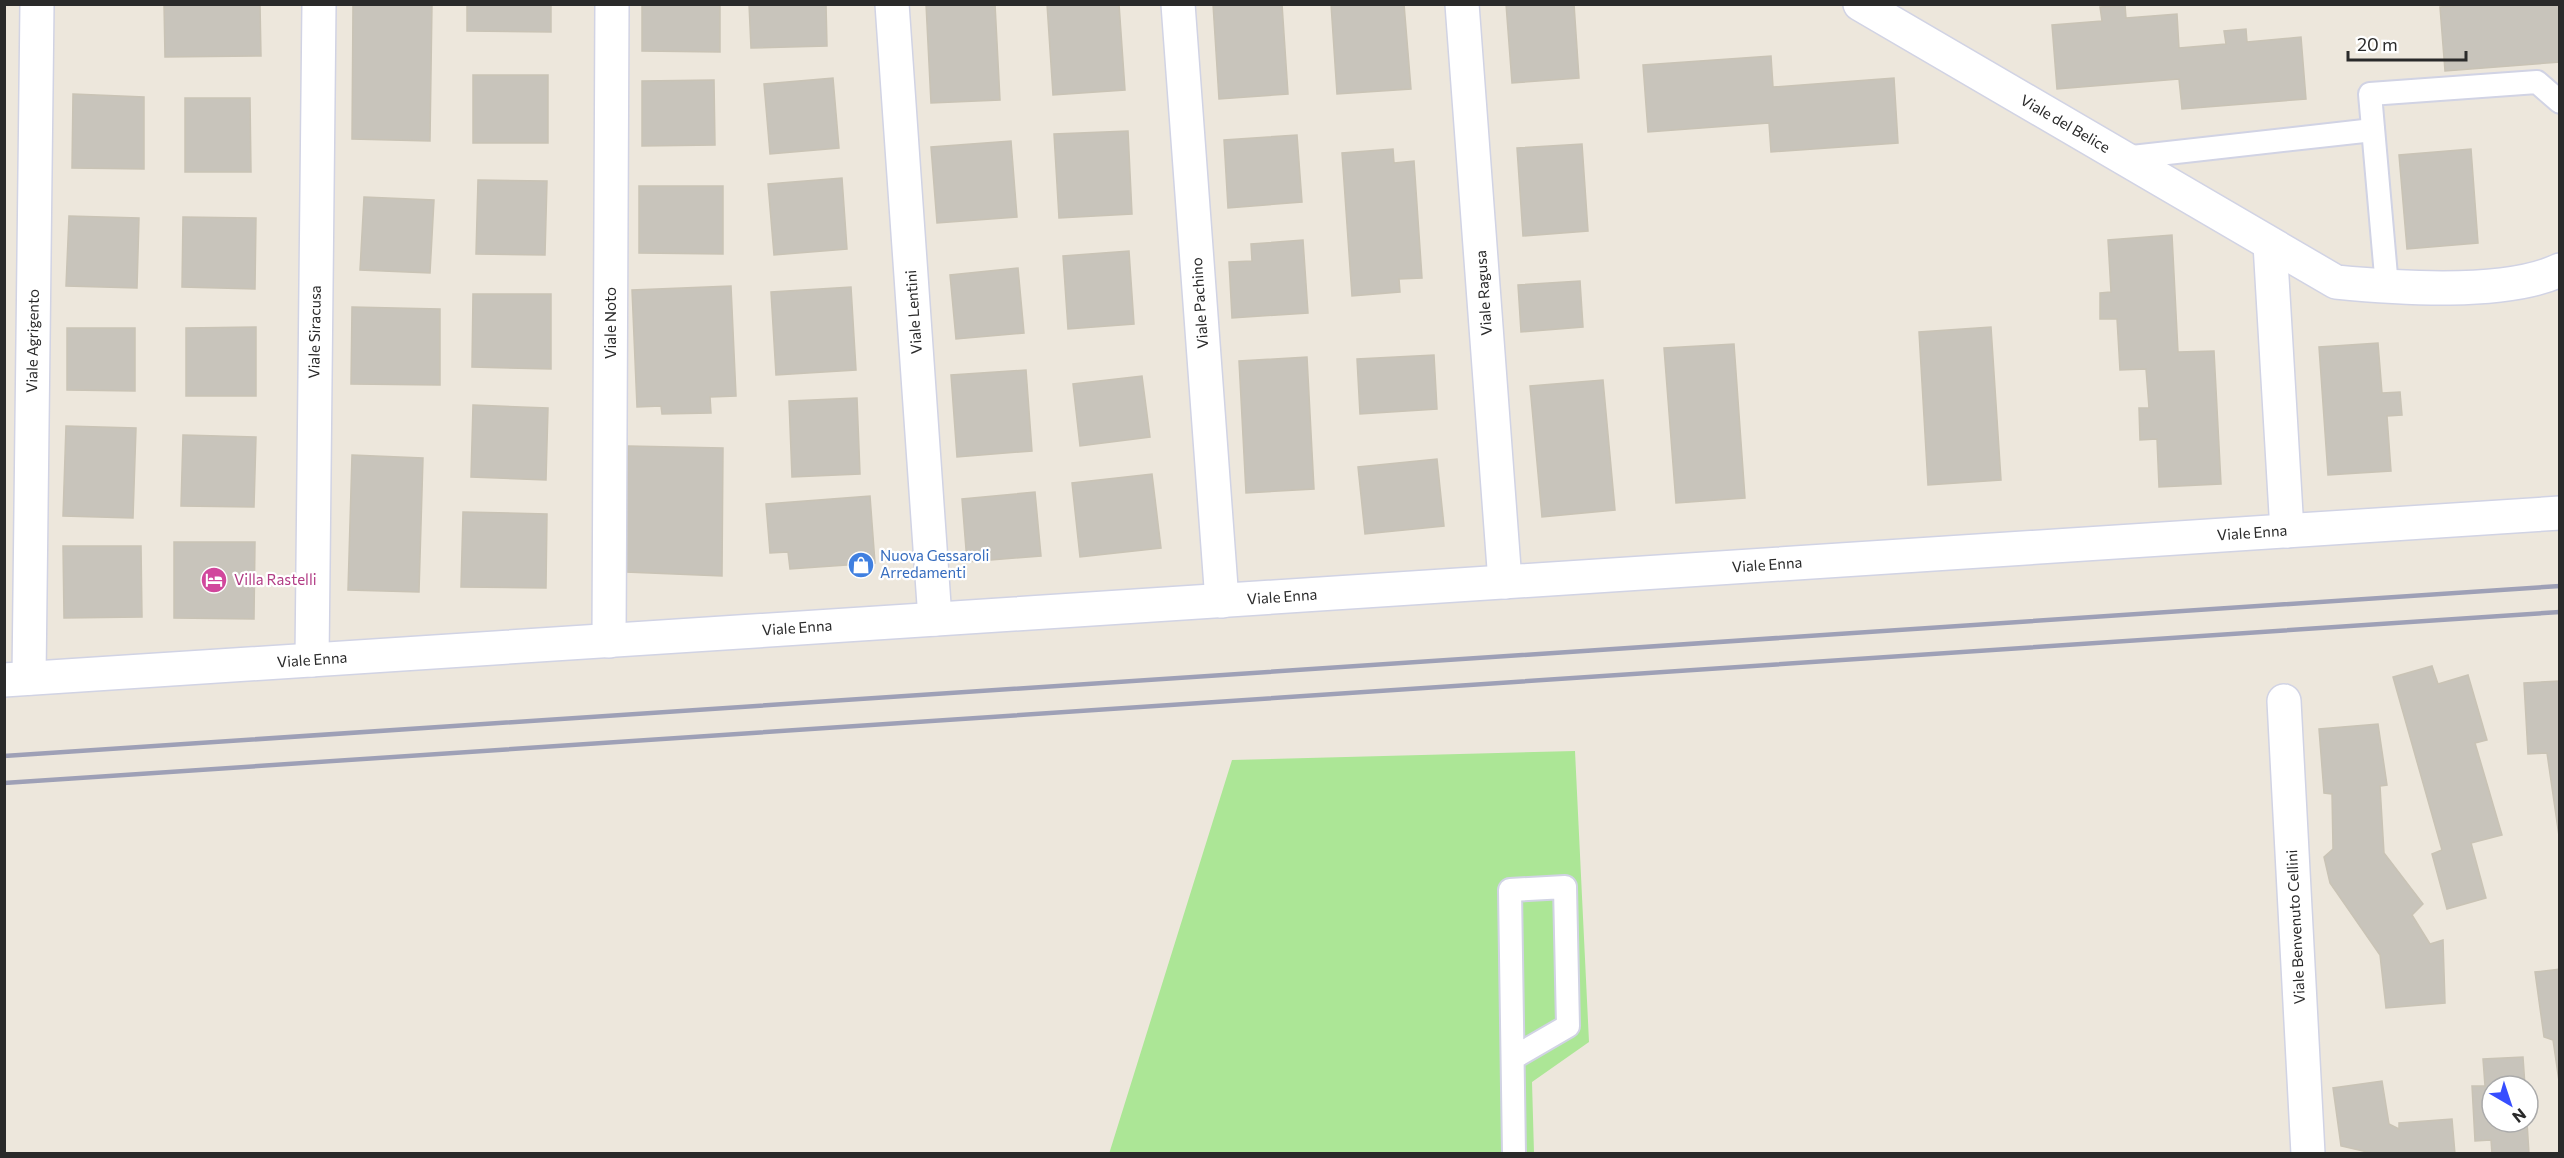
<svg xmlns="http://www.w3.org/2000/svg" width="2564" height="1158" font-family="Commissioner,sans-serif">
<style>
.green{fill:#ace696}
.building{fill:#c8c4bb;stroke:#c9c3b5;stroke-width:1.5}
.lines{fill:none;stroke-linecap:round;stroke-linejoin:round}
.service-casing{stroke:#d1d3e4;stroke-width:26}
.minor-casing{stroke:#d1d3e4;stroke-width:36}
.service{stroke:#fff;stroke-width:22}
.minor{stroke:#fff;stroke-width:33}
.rail{stroke:#9ea0b6;stroke-width:4.5}
.labels{text-anchor:middle;stroke-width:4.5;stroke-linejoin:round;paint-order:stroke}
.street-label{font-size:15px;fill:#2a2a2a;stroke:#fff}
.shop-label{font-size:15px;fill:#366cbe;stroke:#fff;text-anchor:start}
.hotel-label{font-size:15px;fill:#b23c85;stroke:#fff;text-anchor:start}
</style>
<rect width="100%" height="100%" fill="#ede7dc"/>
<!-- green -->
<polygon class="green" points="1575,751 1589,1042 1532,1082 1534,1153 1109,1154 1232,760"/>
<!-- building -->
<g class="building">
<polygon points="164,4 260,4 261,56 165,57"/>
<polygon points="353,4 432,4 430,141 352,139"/>
<polygon points="467,4 551,4 551,32 467,31"/>
<polygon points="642,4 720,4 720,52 642,51"/>
<polygon points="749,4 826,4 827,46 751,48"/>
<polygon points="926,4 995,4 1000,100 931,103"/>
<polygon points="1047,4 1119,4 1125,90 1053,95"/>
<polygon points="1213,4 1282,4 1288,94 1219,99"/>
<polygon points="1331,4 1404,4 1411,89 1337,94"/>
<polygon points="1506,4 1574,4 1579,78 1512,83"/>
<polygon points="2478,4 2560,4 2560,62 2445,71 2440,7"/>
<polygon points="2125,5 2126,18 2177,14 2179,48 2226,44 2224,31 2246,29 2247,42 2301,37 2306,99 2182,109 2179,79 2057,89 2052,25 2102,21 2100,7"/>
<polygon points="1771,56 1773,87 1894,78 1898,143 1771,152 1769,123 1648,132 1643,65"/>
<rect x="473" y="75" width="75" height="68"/>
<polygon points="833,78 839,148 770,154 764,84"/>
<polygon points="714,80 715,145 642,146 642,81"/>
<polygon points="73,94 144,97 144,169 72,168"/>
<polygon points="185,98 250,98 251,172 185,172"/>
<polygon points="1128,131 1132,214 1059,218 1054,134"/>
<polygon points="1297,135 1302,202 1228,208 1224,140"/>
<polygon points="1011,141 1017,217 937,223 931,147"/>
<polygon points="1582,144 1588,231 1523,236 1517,148"/>
<polygon points="1393,149 1394,163 1414,161 1422,278 1399,279 1400,292 1352,296 1342,153"/>
<polygon points="2471,149 2478,243 2407,249 2399,155"/>
<polygon points="842,178 847,249 774,255 768,184"/>
<polygon points="478,180 547,181 545,255 476,254"/>
<polygon points="639,186 723,186 723,254 639,253"/>
<polygon points="364,197 434,200 430,273 360,270"/>
<polygon points="69,216 139,218 137,288 66,286"/>
<polygon points="183,217 256,218 255,289 182,287"/>
<polygon points="2172,235 2178,352 2214,351 2221,484 2159,487 2157,439 2140,440 2139,408 2149,408 2146,369 2120,370 2117,319 2100,319 2100,293 2111,292 2108,240"/>
<polygon points="1303,240 1308,313 1232,318 1229,262 1252,261 1251,244"/>
<polygon points="1129,251 1134,324 1068,329 1063,256"/>
<polygon points="1018,268 1024,333 956,339 950,275"/>
<polygon points="1580,281 1583,327 1521,332 1518,285"/>
<polygon points="731,286 736,396 710,397 711,413 662,414 661,406 637,407 632,290"/>
<polygon points="851,287 856,370 776,375 771,292"/>
<polygon points="473,294 551,294 551,369 472,367"/>
<polygon points="352,307 440,309 440,385 351,384"/>
<polygon points="256,327 256,396 186,396 186,328"/>
<polygon points="1991,327 2001,480 1928,485 1919,332"/>
<polygon points="67,328 135,328 135,391 67,390"/>
<polygon points="2378,343 2382,393 2400,392 2402,415 2387,416 2391,471 2328,475 2319,347"/>
<polygon points="1734,344 1745,498 1676,503 1664,348"/>
<polygon points="1434,355 1437,409 1360,414 1357,359"/>
<polygon points="1307,357 1314,489 1246,493 1239,361"/>
<polygon points="1026,370 1032,451 957,457 951,375"/>
<polygon points="1142,376 1150,437 1080,446 1073,384"/>
<polygon points="1603,380 1615,510 1542,517 1530,386"/>
<polygon points="857,398 860,474 792,477 789,401"/>
<polygon points="473,405 548,408 546,480 471,477"/>
<polygon points="66,426 136,428 133,518 63,516"/>
<polygon points="183,435 256,437 254,507 181,506"/>
<polygon points="628,446 723,448 722,576 626,572"/>
<polygon points="352,455 423,458 419,592 348,590"/>
<polygon points="1437,459 1444,526 1365,534 1358,467"/>
<polygon points="1152,474 1161,548 1080,557 1072,483"/>
<polygon points="1035,492 1041,556 967,562 962,499"/>
<polygon points="870,496 875,563 790,569 788,552 770,553 766,504"/>
<polygon points="463,512 547,514 546,588 461,587"/>
<polygon points="174,542 255,542 254,619 174,618"/>
<polygon points="63,546 141,546 142,617 64,618"/>
<polygon points="2432,666 2438,684 2468,675 2487,740 2475,743 2502,835 2471,843 2486,898 2447,909 2432,854 2442,850 2393,677"/>
<polygon points="2560,681 2560,843 2547,753 2528,754 2524,683"/>
<polygon points="2378,724 2387,785 2380,786 2384,853 2423,904 2412,915 2430,944 2443,940 2445,1003 2386,1008 2380,955 2330,883 2324,857 2333,849 2332,794 2324,793 2319,729"/>
<polygon points="2560,969 2560,1088 2553,1040 2544,1037 2535,972"/>
<polygon points="2523,1057 2525,1086 2492,1086 2492,1122 2527,1122 2529,1154 2492,1154 2491,1140 2475,1141 2472,1086 2485,1086 2483,1059"/>
<polygon points="2382,1081 2389,1124 2399,1129 2399,1123 2452,1119 2455,1154 2376,1154 2341,1146 2333,1088"/>
</g>
<g class="lines">
<defs>
<g id="service">
<polyline points="2123,158 2373,130"/>
<polyline points="2387,287 2370,94 2537,82 2560,102"/>
<polyline points="1513,1058 1568,1026 1565,887 1510,890 1514,1154"/>
</g>
<g id="minor">
<polyline points="892,4 935,619"/>
<polyline points="1178,4 1222,601"/>
<polyline points="1462,4 1505,582"/>
<path d="M1860,4L2336,282C2397,288 2505,296 2560,270"/>
<polyline points="2270,244 2287,531"/>
<polyline points="609,641 612,4"/>
<polyline points="312,660 319,4"/>
<polyline points="29,678 37,4"/>
<polyline points="4,680 2560,513"/>
<polyline points="2284,701 2308,1154"/>
</g>
</defs>
<!-- service casing -->
<use href="#service" class="service-casing"/>
<!-- minor casing -->
<use href="#minor" class="minor-casing"/>
<!-- service -->
<use href="#service" class="service"/>
<!-- minor -->
<use href="#minor" class="minor"/>
<!-- rail -->
<g class="rail">
<polyline points="4,756 2560,586"/>
<polyline points="4,783 2560,612"/>
</g>
</g>
<!-- icons -->
<defs>
<symbol id="shop-disc" viewBox="-11 -11 22 22"><circle r="9.5" fill="#3f7fe0" stroke="#fff"/><path d="M-5-2.5h2.3a2.7 3.5 0 0 1 5.4 0H5L5.5 6h-11ZM-1.5-2.5h3a1.5 2.3 0 0 0-3 0Z" fill="#fff"/></symbol>
<symbol id="hotel-disc" viewBox="-11 -11 22 22"><circle r="9.5" fill="#d1479c" stroke="#fff"/><path d="M-6-4.5h1.5V1H6V5H4.5V3h-9V5H-6ZM-4 0a1.8 1.8 0 1 1 3.6 0ZM.5 0V-2.5h3Q6-2.5 6 0Z" fill="#fff"/></symbol>
</defs>
<g fill-rule="evenodd">
<use href="#shop-disc" x="846" y="550" width="30" height="30"/>
<use href="#hotel-disc" x="199" y="565" width="30" height="30"/>
</g>
<g class="labels">
<!-- street labels -->
<g class="street-label">
<text transform="translate(2065 124) rotate(30)" y="5">Viale del Belice</text>
<text transform="translate(1484 293) rotate(-94)" y="5">Viale Ragusa</text>
<text transform="translate(1200 303) rotate(-94)" y="5">Viale Pachino</text>
<text transform="translate(914 312) rotate(-94)" y="5">Viale Lentini</text>
<text transform="translate(611 323) rotate(-90)" y="5">Viale Noto</text>
<text transform="translate(315 332) rotate(-89)" y="5">Viale Siracusa</text>
<text transform="translate(33 341) rotate(-89)" y="5">Viale Agrigento</text>
<text transform="translate(2252 533) rotate(-4)" y="5">Viale Enna</text>
<text transform="translate(1767 565) rotate(-4)" y="5">Viale Enna</text>
<text transform="translate(1282 597) rotate(-4)" y="5">Viale Enna</text>
<text transform="translate(797 628) rotate(-4)" y="5">Viale Enna</text>
<text transform="translate(312 660) rotate(-4)" y="5">Viale Enna</text>
<text transform="translate(2296 927) rotate(-93)" y="5">Viale Benvenuto Cellini</text>
</g>
<!-- shop labels -->
<g class="shop-label">
<text x="880" y="561">Nuova Gessaroli<tspan x="880" dy="17">Arredamenti</tspan></text>
</g>
<!-- hotel labels -->
<g class="hotel-label">
<text x="234" y="585">Villa Rastelli</text>
</g>
</g>
<!-- border -->
<rect width="2564" height="1158" fill="none" stroke="#2a2a2a" stroke-width="12"/>
<!-- north arrow -->
<g transform="translate(2510 1104) rotate(141)"><circle r="28" fill="#ffffff" stroke="#aaaaaa" stroke-width="1.5"/>
<path d="M0-4.5L10 22L0 15L-10 22Z" fill="#374eff"/>
<text y="-9" font-size="16" font-weight="bold" text-anchor="middle" fill="#2a2a2a">N</text>
</g>
<!-- scale -->
<path d="M2348 51v9h118v-9" fill="none" stroke="#2a2a2a" stroke-width="3"/>
<text x="2357" y="51" font-size="18" fill="#2a2a2a" stroke="#ffffff" stroke-width="4.5" paint-order="stroke">20 m</text>
</svg>
